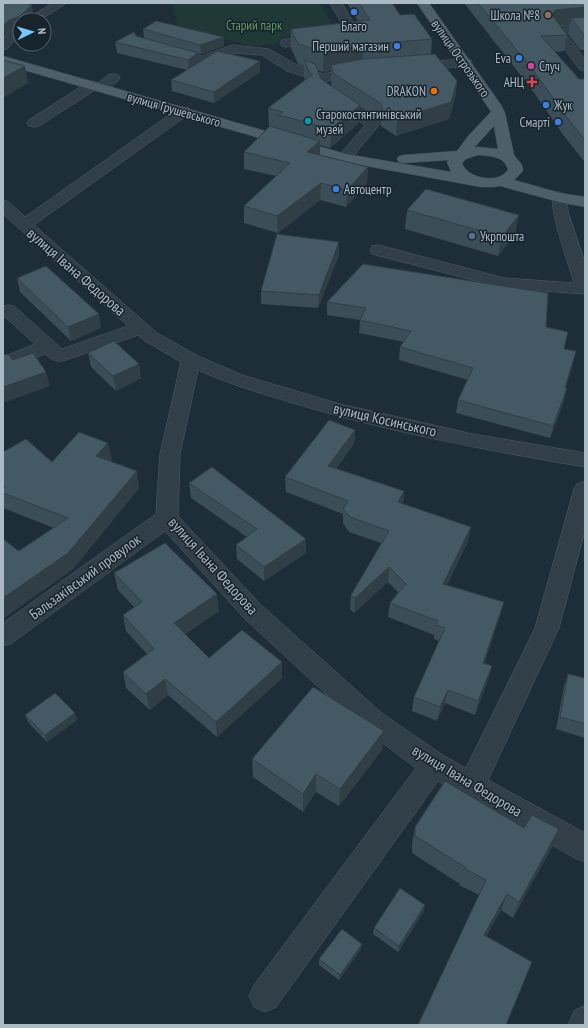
<svg xmlns="http://www.w3.org/2000/svg" width="588" height="1028" font-family="'PT Sans Narrow',sans-serif">
<style>
.green{fill:#203937}
.lines{fill:none;stroke-linecap:round;stroke-linejoin:round}
.minor-casing{stroke:#4f5d67;stroke-width:1}
.major-casing{stroke:#3e4b55;stroke-width:1}
.minor{fill:#313f48;fill-rule:evenodd}
.major{fill:#4f5f69;fill-rule:evenodd}
.wall{fill:#3b4d56;fill-rule:evenodd}
.shaded-wall{fill:#303e46}
.building{fill:#455964;stroke:#303e46}
.shop-dot{fill:#3f7fe0;stroke:#17242c;stroke-width:1.5}
.education-dot{fill:#8d6e63;stroke:#17242c;stroke-width:1.5}
.hotel-dot{fill:#d1479c;stroke:#17242c;stroke-width:1.5}
.health-dot{fill:#e0444e;stroke:#17242c;stroke-width:1.5}
.food-dot{fill:#e8710a;stroke:#17242c;stroke-width:1.5}
.culture-dot{fill:#0f9aa8;stroke:#17242c;stroke-width:1.5}
.service-dot{fill:#5c6f8a;stroke:#17242c;stroke-width:1.5}
.labels{text-anchor:middle;stroke-width:3;stroke-linejoin:round;paint-order:stroke}
.far-poi-label{font-size:13px;fill:#abbbc6;stroke:#17242c;text-anchor:end}
.far-park-label{font-size:13px;fill:#619762;stroke:#17242c}
.far-street-label{font-size:13px;fill:#abbbc6;stroke:#17242c}
.street-label{font-size:15px;fill:#abbbc6;stroke:#17242c}
</style>
<rect width="100%" height="100%" fill="#1e2e38"/>
<!-- green -->
<polygon class="green" points="172,3 320,3 336,32 284,37 277,43 252,46 208,35 181,36"/>
<g class="lines">
<defs>
<g id="minor">
<polygon points="53,3 67,3 40,20 26,20"/>
<path d="M330,3H342L359,32C349,46 303,45 286,47L282,46L280,43L282,40L286,39L338,35L346,31Z"/>
<path d="M20,23V33L7,49L3,50C3,37 6,27 20,23Z"/>
<polygon points="585,24 585,32 565,33 585,59 585,71 580,70 550,30 552,27 556,26"/>
<polygon points="233,45 269,49 297,65 323,74 361,66 366,67 367,70 366,73 322,82 287,71 262,55 234,53 202,64 166,54 164,51 166,48 170,47 201,56"/>
<polygon points="466,59 471,60 472,63 471,66 413,71 408,70 407,67 408,64 413,63"/>
<path d="M113,74L118,75L120,78C114,86 103,95 95,90L39,126L34,127L29,126L27,123L29,120L88,82L93,81L98,83L108,75Z"/>
<polygon points="335,95 340,96 378,121 380,124 349,161 344,162 339,161 337,158 365,125 330,102 328,99 330,96"/>
<path d="M184,107L189,108L191,111L189,114L34,225L157,333L198,356L242,375L340,404L473,434L585,453V467C486,450 388,432 293,403C260,393 229,384 198,370L180,454L178,516L261,605L383,714L444,756L466,768L535,628L574,489L577,484L585,481V530L559,628L488,780L585,833V862L575,858L471,800L461,796L460,794L438,781L276,1007L265,1012L254,1007L249,996L254,985L416,768L365,730L245,619L165,531L12,643L3,646V623L156,514L160,454L181,362L145,341L138,335L66,360C56,363 52,360 45,354L3,370V357L35,344L5,317H3V306L8,305L14,306L62,349L128,326L3,214V200L9,202L25,217L179,108Z"/>
<path d="M559,192L564,194L567,197L568,212L585,263V294L504,288L372,254L370,250L372,246L378,245L504,278L574,283C570,267 546,205 554,194Z"/>
<polygon points="585,1006 585,1025 568,1025 574,1011"/>
</g>
<path id="major" d="M417,3H429L501,105L505,113L514,155L522,165L523,171L514,180L560,193L585,197V207L559,202L500,186L492,187H481L339,161L3,64V56L346,154L451,172L447,162L449,160L404,163L399,162L397,159L399,156L404,155L457,151L469,135L491,112ZM494,126L498,149L478,147L474,148ZM478,155C490,156 505,156 508,170C506,172 503,175 501,176C489,182 466,176 462,163L466,159Z"/>
</defs>
<!-- minor casing -->
<use href="#minor" class="minor-casing"/>
<!-- major casing -->
<use href="#major" class="major-casing"/>
<!-- minor -->
<use href="#minor" class="minor"/>
<!-- major -->
<use href="#major" class="major"/>
</g>
<!-- wall -->
<g class="wall">
<path d="M347,3H392L400,15L432,39L431,55L457,81L455,98L449,119L396,136L381,126V123L379,120L360,107L359,123L330,148L320,145V155L368,167L367,183L346,207L320,200L278,233L244,223V206L276,176L244,169V152L270,127H269L268,108L305,80L304,78V66L298,64L291,48V29L358,21ZM317,70L323,72L331,71V81L332,87L321,79Z"/>
<polygon points="464,3 585,3 585,50 580,50 568,34 570,24 559,25 567,35 564,51 555,52 579,79 585,79 585,160 583,160 564,136 530,87"/>
<polygon points="143,29 224,46 201,54 198,54 198,63 260,61 260,72 214,103 172,91 171,80 187,70 117,53 115,42 185,50 144,38"/>
<polygon points="407,210 519,215 515,234 498,256 405,229"/>
<polygon points="339,255 318,308 261,304 261,291"/>
<polygon points="17,278 101,328 71,341 20,292"/>
<polygon points="327,302 546,327 564,349 576,351 565,388 564,401 550,438 456,413 458,400 468,380 399,360 400,347 404,342 359,333 360,320 327,315"/>
<polygon points="88,353 141,378 116,391 91,367"/>
<polygon points="355,430 354,444 336,468 404,491 403,504 468,541 447,585 500,616 484,663 492,666 488,680 475,715 445,703 437,721 412,711 414,697 439,641 434,639 434,635 388,617 390,603 398,592 388,582 354,613 350,609 351,595 381,543 349,532 343,523 343,514 286,492 285,477"/>
<polygon points="3,452 52,462 112,460 110,462 139,488 72,570 19,551 54,528 3,508"/>
<polygon points="189,483 306,539 306,553 264,581 237,559 236,545 247,537 191,498"/>
<polygon points="114,573 219,611 185,634 209,658 282,662 282,678 217,737 168,695 150,710 126,688 123,672 147,654 126,631 123,615 134,607 118,590"/>
<polygon points="568,674 585,678 585,738 556,729 564,686"/>
<polygon points="25,715 77,720 47,742 28,722"/>
<polygon points="384,731 382,750 339,806 316,792 303,812 253,777 252,759"/>
<polygon points="415,827 552,847 513,918 501,910 486,936 418,1025 479,895 459,885 460,884 412,853 412,844"/>
<polygon points="424,911 398,952 373,934 374,928"/>
<polygon points="362,944 361,949 339,980 319,965 319,959"/>
</g>
<!-- shaded-wall -->
<g class="shaded-wall">
<polygon points="32,5 33,11 23,20 20,20 20,22 11,26 5,33 3,33 3,26 9,20"/>
<polygon points="585,7 585,22 571,18 570,24 552,26 552,15 555,10"/>
<polygon points="224,37 224,46 201,54 200,45"/>
<polygon points="363,45 362,64 331,65 331,71 323,72 324,52"/>
<polygon points="198,53 199,65 189,71 188,60"/>
<polygon points="260,61 260,72 214,103 214,92"/>
<polygon points="25,66 28,83 3,98 3,78"/>
<polygon points="457,81 455,98 449,119 396,136 397,119"/>
<polygon points="360,105 359,123 330,148 331,129"/>
<polygon points="320,141 320,157 307,152"/>
<polygon points="368,167 367,183 346,207 347,190"/>
<polygon points="321,183 320,200 278,233 277,216"/>
<polygon points="519,215 515,234 498,256 502,237"/>
<polygon points="339,242 339,255 318,308 319,295"/>
<polygon points="99,314 101,328 71,341 68,327"/>
<polygon points="576,351 573,364 562,401 565,388"/>
<polygon points="139,364 141,378 116,391 113,376"/>
<polygon points="46,372 50,386 3,403 3,387"/>
<polygon points="567,388 564,401 550,438 553,426"/>
<polygon points="355,430 354,444 328,480 328,466"/>
<polygon points="108,443 112,460 100,474 96,456"/>
<polygon points="137,471 139,488 72,570 3,619 3,598"/>
<polygon points="404,491 403,506 398,502"/>
<polygon points="471,527 468,541 441,598 443,584"/>
<polygon points="306,539 306,553 264,581 264,567"/>
<polygon points="389,567 388,582 354,613 355,598"/>
<polygon points="217,594 219,611 176,639 174,623"/>
<polygon points="504,602 500,616 480,677 483,663"/>
<polygon points="282,662 282,678 217,737 216,722"/>
<polygon points="492,666 488,680 475,715 478,701"/>
<polygon points="165,679 168,695 150,710 146,694"/>
<polygon points="448,690 445,703 437,721 440,707"/>
<polygon points="75,713 77,720 47,742 45,735"/>
<polygon points="384,731 382,750 339,806 340,789"/>
<polygon points="316,774 316,792 303,812 303,794"/>
<polygon points="559,829 552,847 513,918 519,902"/>
<polygon points="507,894 501,910 479,950 484,935"/>
<polygon points="425,905 424,911 398,952 399,946"/>
<polygon points="362,944 361,949 339,980 340,975"/>
</g>
<!-- building -->
<g class="building">
<polygon points="3,3 26,3 32,5 20,16 9,20 3,26"/>
<polygon points="359,3 392,3 400,15 414,14 432,39 363,45 324,52 298,44 291,29 370,20"/>
<polygon points="478,3 585,3 585,7 555,10 552,15 567,35 541,36 579,79 585,79 585,140 568,119 533,70"/>
<polygon points="585,17 585,34 583,34 571,18"/>
<polygon points="156,21 224,37 200,45 143,29"/>
<polygon points="134,32 136,36 198,53 188,60 115,42"/>
<polygon points="217,51 260,61 214,92 171,80"/>
<polygon points="435,54 457,81 451,102 397,119 382,109 382,106 380,103 334,74 331,65 363,59"/>
<polygon points="3,60 25,66 3,78"/>
<polygon points="304,60 315,64 321,79 360,105 331,129 279,115 283,112 268,108 313,74 310,74"/>
<polygon points="270,126 320,141 307,152 368,167 347,190 321,183 277,216 244,206 290,163 244,152"/>
<polygon points="426,189 519,215 502,237 407,210"/>
<polygon points="277,234 339,242 319,295 261,291"/>
<polygon points="363,264 548,293 546,327 568,332 564,349 576,351 565,388 567,388 553,426 458,400 473,368 400,347 411,331 360,320 366,308 327,302"/>
<polygon points="46,266 99,314 68,327 17,278"/>
<polygon points="114,341 139,364 113,376 88,353"/>
<polygon points="33,353 46,372 3,387 3,355 8,354 13,360"/>
<polygon points="329,420 355,430 328,466 404,491 398,502 471,527 443,584 504,602 483,663 492,666 478,701 448,690 440,707 414,697 445,628 436,625 438,621 390,603 406,584 389,567 355,598 351,595 389,531 350,517 343,509 348,501 285,477"/>
<polygon points="79,432 108,443 96,456 137,471 68,553 3,598 3,539 19,551 68,518 3,493 3,488 5,487 3,485 3,452 26,439 52,462"/>
<polygon points="212,467 306,539 264,567 236,545 257,529 189,483"/>
<polygon points="165,543 217,594 174,623 209,658 242,630 282,662 216,722 165,679 146,694 123,672 154,649 123,615 142,602 114,573"/>
<polygon points="568,674 585,678 585,724 560,717"/>
<polygon points="313,687 384,731 340,789 316,774 303,794 252,759"/>
<polygon points="55,693 75,713 45,735 25,715"/>
<polygon points="445,781 524,828 532,815 559,829 519,902 507,894 484,935 532,962 506,1025 418,1025 486,880 464,868 465,867 415,836 415,827"/>
<polygon points="400,888 425,905 399,946 374,928"/>
<polygon points="342,929 362,944 340,975 319,959"/>
</g>
<!-- markers -->
<g class="shop-dot">
<circle cx="354" cy="12" r="4"/>
<circle cx="397" cy="46" r="4"/>
<circle cx="519" cy="58" r="4"/>
<circle cx="546" cy="105" r="4"/>
<circle cx="558" cy="122" r="4"/>
<circle cx="336" cy="189" r="4"/>
</g>
<circle class="education-dot" cx="548" cy="15" r="4"/>
<circle class="hotel-dot" cx="531" cy="66" r="4"/>
<path class="health-dot" d="M530 76h4v4h4v4h-4v4h-4v-4h-4v-4h4z"/>
<circle class="food-dot" cx="434" cy="91" r="4"/>
<circle class="culture-dot" cx="308" cy="121" r="4"/>
<circle class="service-dot" cx="472" cy="236" r="4"/>
<g class="labels">
<!-- far-poi labels -->
<g class="far-poi-label">
<text x="540" y="20">Школа №8</text>
<text x="354" y="31" text-anchor="middle">Благо</text>
<text x="389" y="51">Перший магазин</text>
<text x="511" y="63">Eva</text>
<text x="539" y="71" text-anchor="start">Случ</text>
<text x="524" y="87">АНЦ</text>
<text x="426" y="96">DRAKON</text>
<text x="554" y="110" text-anchor="start">Жук</text>
<text x="316" y="119" text-anchor="start">Старокостянтинівський<tspan x="316" dy="15">музей</tspan></text>
<text x="550" y="127">Смарті</text>
<text x="344" y="194" text-anchor="start">Автоцентр</text>
<text x="480" y="241" text-anchor="start">Укрпошта</text>
</g>
<!-- far-park labels -->
<g class="far-park-label">
<text x="254" y="30">Старий парк</text>
</g>
<!-- far-street labels -->
<g class="far-street-label">
<text transform="translate(461 58) rotate(55)" y="5">вулиця Острозького</text>
<text transform="translate(174 109) rotate(16)" y="5">вулиця Грушевського</text>
</g>
<!-- street labels -->
<g class="street-label">
<text transform="translate(76 272) rotate(41)" y="5">вулиця Івана Федорова</text>
<text transform="translate(385 420) rotate(13)" y="5">вулиця Косинського</text>
<text transform="translate(213 566) rotate(48)" y="5">вулиця Івана Федорова</text>
<text transform="translate(85 577) rotate(-36)" y="5">Бальзаківський провулок</text>
<text transform="translate(467 781) rotate(31)" y="5">вулиця Івана Федорова</text>
</g>
</g>
<!-- border -->
<rect width="588" height="1028" fill="none" stroke="#abbbc6" stroke-width="8"/>
<!-- north arrow -->
<g transform="translate(32 32) rotate(85)"><circle r="19" fill="#17242c" stroke="#52606a"/>
<path d="M0-3L7 15L0 10L-7 15Z" fill="#76c7ff"/>
<text y="-6" font-size="11" font-weight="bold" text-anchor="middle" fill="#abbbc6">N</text>
</g>
</svg>
